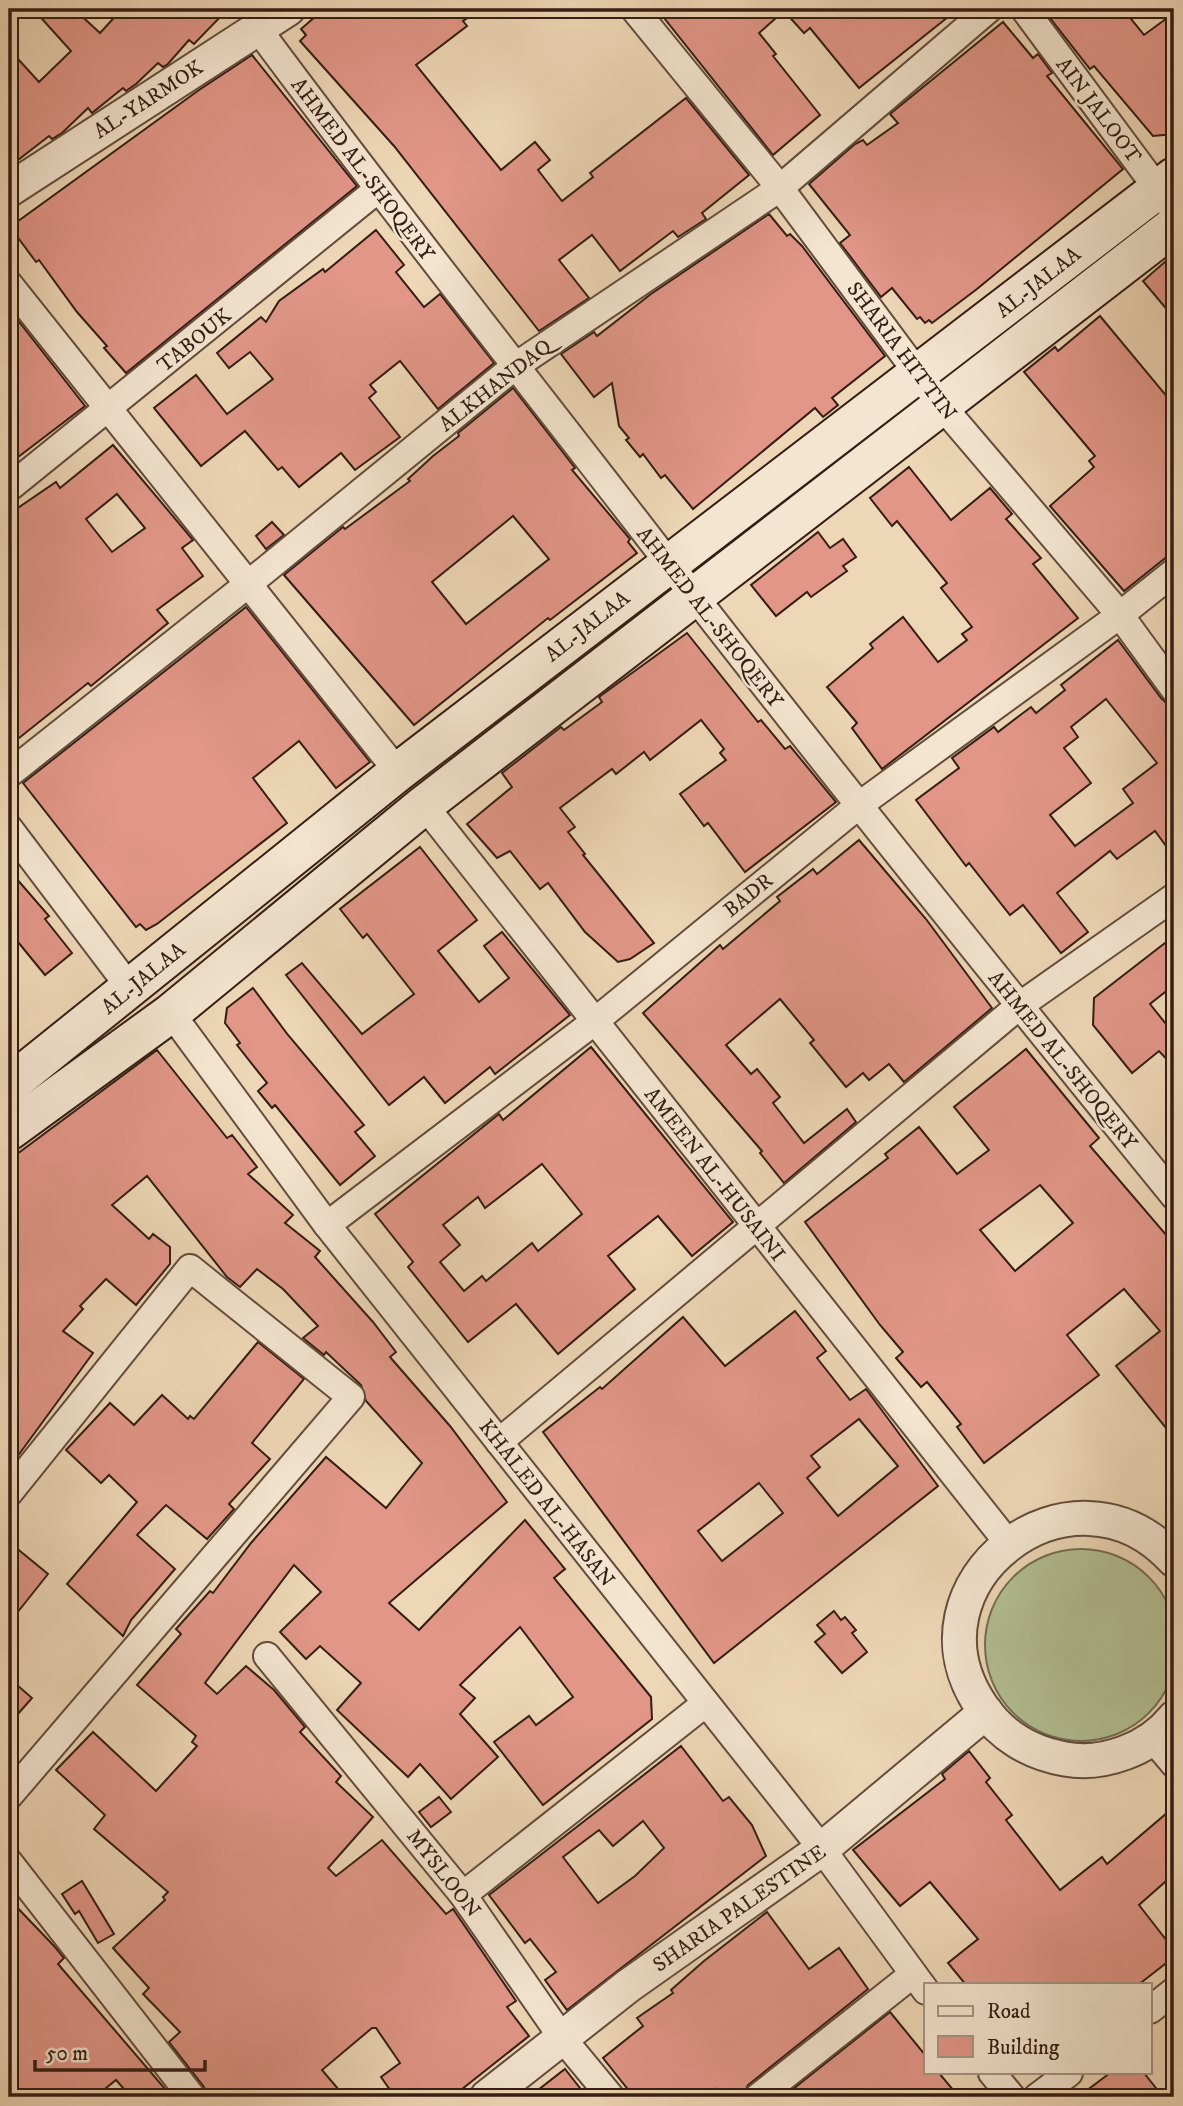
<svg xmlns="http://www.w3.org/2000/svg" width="1183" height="2106" font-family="'IM FELL DW Pica',serif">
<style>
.green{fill:#b2bf93;stroke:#736e54;stroke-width:2}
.building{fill:#e19687;stroke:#341d14;stroke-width:2;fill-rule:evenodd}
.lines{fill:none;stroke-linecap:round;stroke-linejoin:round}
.minor-casing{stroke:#624c3c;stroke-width:30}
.tertiary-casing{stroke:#624c3c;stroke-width:37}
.secondary-casing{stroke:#341d14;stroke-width:42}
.minor{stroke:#f4e5d0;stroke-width:26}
.tertiary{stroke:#f4e5d0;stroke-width:33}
.secondary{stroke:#f4e5d0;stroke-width:38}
.labels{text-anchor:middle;stroke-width:5;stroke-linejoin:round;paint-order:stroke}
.street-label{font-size:21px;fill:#341d14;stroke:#f4e5d0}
</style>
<rect width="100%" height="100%" fill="#eed7b6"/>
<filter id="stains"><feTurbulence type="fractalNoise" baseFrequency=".00286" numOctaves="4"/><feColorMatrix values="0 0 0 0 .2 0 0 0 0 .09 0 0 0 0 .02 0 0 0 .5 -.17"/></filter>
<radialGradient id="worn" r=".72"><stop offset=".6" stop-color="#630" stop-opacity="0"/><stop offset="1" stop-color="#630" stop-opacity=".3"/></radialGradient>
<!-- green -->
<circle class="green" cx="1081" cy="1645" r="96"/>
<!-- building -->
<g class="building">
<polygon points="33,9 74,9 100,33 122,9 228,9 194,44 189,40 167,65 163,67 158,63 136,84 126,91 123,88 92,113 88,108 62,133 52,139 49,136 9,167 9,111 18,102 9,92 9,49 39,82 71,51"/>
<polygon points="339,9 481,9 463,21 467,26 416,65 501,170 535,142 550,160 538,170 562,201 593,177 590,173 686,98 749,175 702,213 706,219 678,237 673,231 620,271 592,235 559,260 589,298 539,331 394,146 300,41 306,35 301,29 323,10 329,17"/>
<polygon points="657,9 958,9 859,88 810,28 804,33 784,11 759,33 776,54 773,56 820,115 773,155"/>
<polygon points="1043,9 1123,9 1144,35 1174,13 1174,134 1153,136 1094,66 1090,69"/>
<polygon points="1003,22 1033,58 1038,54 1052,73 1047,76 1123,169 977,289 932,323 929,320 925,323 920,317 917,319 892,288 881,297 840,243 850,235 809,184 855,144 863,140 867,145 898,123 890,114"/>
<polygon points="252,55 357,186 126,373 104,348 107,346 77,312 39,260 36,262 10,227 199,90"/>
<polygon points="769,214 787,236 790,234 802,246 885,356 832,398 838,405 823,417 815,408 693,509 665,475 661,478 643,454 640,457 626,440 629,438 619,426 612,383 594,397 561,354 594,332 597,336 651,294"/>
<polygon points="376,230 404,265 396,272 424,307 440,294 494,363 438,409 400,361 370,385 376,392 369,398 400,437 355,470 341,453 299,487 282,467 278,470 245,431 201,466 154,408 196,375 227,414 273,379 250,352 229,368 217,353 261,317 266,322 279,301 323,269 325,272"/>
<polygon points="1174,254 1174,318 1143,281"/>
<polygon points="9,309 85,406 9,464"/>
<polygon points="1100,316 1174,405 1174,551 1124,591 1050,506 1094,467 1089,461 1095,456 1024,372 1055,347 1058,351"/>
<path d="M513,388L575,468L572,470L630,539L628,542L637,553L550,620L548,618L414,725L284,575L343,527L345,529L410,481L408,479L433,456L459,436L458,433ZM513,516L549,559L466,624L432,582Z"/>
<path d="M113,445L193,540L182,548L203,576L157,610L168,623L91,686L88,683L9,746V514L56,482L60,488ZM117,494L145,528L112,552L86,519Z"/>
<polygon points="909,467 951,520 990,488 1012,514 1006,519 1041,558 1033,564 1078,618 882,769 852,728 857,723 827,687 873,648 870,644 903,617 938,662 967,640 962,634 972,627 941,588 947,583 897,521 892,526 870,498"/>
<polygon points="272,522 284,535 266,549 256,536"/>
<polygon points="818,532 830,548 843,539 856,557 843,566 847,571 811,597 807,592 776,616 751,585"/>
<polygon points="246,607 370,762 336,788 299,741 253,778 287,823 157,924 146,930 140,924 136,927 23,783"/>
<polygon points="687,633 758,722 761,720 785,749 790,746 836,802 745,872 708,823 704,826 680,794 726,760 720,753 724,749 701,720 650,760 644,752 616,774 612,769 560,808 575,827 568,832 585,854 583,855 654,943 630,959 618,962 585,932 548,883 540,889 510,851 497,858 467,824 512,787 502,773 561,727 564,730 602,702 599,697"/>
<path d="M1118,640L1161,698L1174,710V857L1155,831L1117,859L1110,851L1057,893L1088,932L1061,953L1023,905L1010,915L969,863L966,866L916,800L959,768L952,758L994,727L998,732L1031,707L1036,713L1065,690L1061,685ZM1106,699L1157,763L1123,789L1133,803L1075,846L1050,815L1091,783L1064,748L1078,737L1071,727Z"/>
<polygon points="859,840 926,919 992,1008 904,1082 889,1064 869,1080 863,1073 846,1087 810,1043 814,1040 780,999 726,1045 751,1074 757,1069 780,1097 773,1103 804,1143 847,1109 856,1122 784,1183 760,1153 762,1151 643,1013 720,945 723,949 780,901 777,897 813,869 817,874"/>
<polygon points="420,847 477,920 438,951 479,1002 509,978 484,946 502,932 570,1015 495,1074 490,1067 445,1103 424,1077 389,1105 286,975 302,963 362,1034 414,994 367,934 363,938 340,909"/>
<polygon points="9,870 49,916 45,919 72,953 45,975 18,942 9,950"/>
<polygon points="1174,936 1174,985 1150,1004 1174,1034 1174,1067 1159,1051 1132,1073 1093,1025 1094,998"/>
<polygon points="253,988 288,1035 364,1125 355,1132 375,1156 340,1185 275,1105 272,1108 258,1091 267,1083 237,1045 240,1043 225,1023 227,1008"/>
<path d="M591,1047L733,1222L692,1256L658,1216L608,1256L635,1289L558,1354L516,1304L468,1342L408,1267L413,1262L375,1214L499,1114L503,1120ZM542,1164L582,1214L538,1251L532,1243L486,1281L482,1276L464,1291L440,1262L460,1245L443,1225L478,1197L485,1208Z"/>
<path d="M1026,1049L1099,1138L1090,1146L1174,1244V1438L1116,1366L1160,1331L1124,1289L1067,1335L1099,1375L984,1463L957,1427L961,1424L927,1382L921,1387L896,1358L903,1352L880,1325L805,1222L888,1158L885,1154L919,1127L957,1174L989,1150L954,1107ZM1040,1185L1073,1223L1015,1271L980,1230Z"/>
<polygon points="157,1050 227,1138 232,1135 257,1167 248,1174 293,1215 285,1223 320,1251 315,1257 373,1322 396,1352 390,1357 450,1426 507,1502 389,1603 419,1630 525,1520 565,1569 554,1578 651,1697 652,1719 543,1805 494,1742 529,1716 536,1725 573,1697 520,1627 460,1685 475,1698 460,1714 498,1757 451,1799 420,1764 408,1777 337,1710 361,1683 320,1646 306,1659 280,1632 321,1592 294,1565 205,1683 217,1694 246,1666 274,1690 305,1727 300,1732 341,1776 336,1782 373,1817 328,1868 336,1876 382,1840 446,1914 453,1909 516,2001 507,2007 529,2036 452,2097 395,2097 381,2077 400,2063 376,2028 372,2028 322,2070 345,2097 207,2097 204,2087 169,2042 180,2032 143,1994 149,1988 113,1948 165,1900 163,1897 168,1892 94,1829 105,1815 56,1770 93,1732 156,1791 197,1746 192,1742 196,1736 137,1685 181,1634 176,1629 210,1591 213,1593 251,1543 326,1457 386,1508 422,1463 366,1401 361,1385 326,1352 324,1355 303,1338 318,1326 283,1289 257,1269 240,1287 227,1277 147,1176 112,1205 149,1239 153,1234 170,1247 170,1264 136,1305 106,1279 80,1306 83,1309 63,1331 93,1353 9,1468 9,1160"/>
<path d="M795,1311L826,1351L817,1358L850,1400L866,1389L938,1486L714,1663L543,1432L600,1387L602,1389L683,1317L725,1366ZM859,1419L898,1466L838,1516L807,1478L820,1467L811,1456ZM759,1483L783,1513L722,1561L698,1531Z"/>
<polygon points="258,1342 304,1379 252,1443 270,1459 229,1504 234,1509 207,1539 166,1505 137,1535 175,1569 131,1620 123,1636 67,1584 137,1502 109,1475 101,1483 66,1450 110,1403 134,1425 162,1395 188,1419 190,1416 194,1419"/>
<polygon points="9,1542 48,1574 9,1623"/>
<polygon points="834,1611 841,1620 845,1617 856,1630 852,1633 867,1652 842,1673 815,1642 825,1634 817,1625"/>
<polygon points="9,1678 32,1698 9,1724"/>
<path d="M681,1746L723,1801L729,1797L752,1825L766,1856L567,2010L545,1980L556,1972L530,1939L525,1943L489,1895ZM643,1821L664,1848L635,1876L598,1903L563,1857L599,1830L613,1846Z"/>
<polygon points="969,1751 990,1778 986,1782 1012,1815 1006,1820 1060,1890 1102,1857 1107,1864 1174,1807 1174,1874 1139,1905 1174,1950 1174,1957 1138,1985 966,1985 948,1963 978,1939 930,1882 900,1906 853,1850 945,1779 942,1774"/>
<polygon points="439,1797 451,1812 431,1827 419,1812"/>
<polygon points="82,1881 114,1934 98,1943 79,1911 75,1914 62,1894"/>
<polygon points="9,1899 55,1947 64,1958 58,1964 172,2097 131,2097 116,2080 95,2097 9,2097"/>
<polygon points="767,1912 809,1969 839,1948 868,1989 748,2085 743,2097 723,2097 716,2089 706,2097 634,2097 603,2058 643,2026 637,2018 673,1993 671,1990 704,1961"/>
<polygon points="890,2012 926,2056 926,2073 939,2073 959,2097 783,2097"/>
<polygon points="565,2069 587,2097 529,2097"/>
<polygon points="1110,2073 1144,2073 1163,2097 1078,2097"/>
</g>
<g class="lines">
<defs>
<g id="minor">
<polyline points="634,9 780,188 942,406 1120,615 1174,689"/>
<polyline points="1024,9 1174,211"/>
<path d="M258,29C391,209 530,383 667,561C833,775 1003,986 1174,1196"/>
<polyline points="9,284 398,772"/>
<polyline points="9,488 377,190"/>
<polyline points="9,774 247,585 514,367 780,188 989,9"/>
<polyline points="424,805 1008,1543"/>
<polyline points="9,828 130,988"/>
<polyline points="171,1013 327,1225 822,1849 926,1991"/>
<polyline points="327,1225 594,1022 858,806 1120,615 1174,572"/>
<polyline points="499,1442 1019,1006 1174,897"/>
<polyline points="9,1493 190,1268 351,1397 9,1796"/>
<polyline points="267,1656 463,1895 563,2039 611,2097"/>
<polyline points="1152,1738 1174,1764"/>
<polyline points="9,1862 192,2097"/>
<polyline points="463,1895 706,1703"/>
<polyline points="1150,2010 1174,1991"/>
<polyline points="992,2073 1012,2097"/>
<polyline points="758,2097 912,1975"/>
<polyline points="1037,2097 1069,2073"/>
</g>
<g id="tertiary">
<polyline points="9,190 288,9"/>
<path d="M1174,1560C1072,1448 897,1584 982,1707C1001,1735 1030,1753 1065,1759C1104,1766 1149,1749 1174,1718"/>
<polyline points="487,2097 628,1986 822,1849 986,1712"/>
</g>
<g id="secondary">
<polyline points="9,1085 398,772 1174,177"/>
<polyline points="9,1131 171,1013 424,805 1174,226"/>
</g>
</defs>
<!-- minor casing -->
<use href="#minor" class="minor-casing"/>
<!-- tertiary casing -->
<use href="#tertiary" class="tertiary-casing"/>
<!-- secondary casing -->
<use href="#secondary" class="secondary-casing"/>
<!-- minor -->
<use href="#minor" class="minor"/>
<!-- tertiary -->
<use href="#tertiary" class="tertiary"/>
<!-- secondary -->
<use href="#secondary" class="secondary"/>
</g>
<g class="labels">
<!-- street labels -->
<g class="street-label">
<text transform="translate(148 99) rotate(-33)" y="7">AL-YARMOK</text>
<text transform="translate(1099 110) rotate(53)" y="7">AIN JALOOT</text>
<text transform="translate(363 169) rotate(53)" y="7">AHMED AL-SHOQERY</text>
<text transform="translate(1038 282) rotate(-38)" y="7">AL-JALAA</text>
<text transform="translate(194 340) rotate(-39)" y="7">TABOUK</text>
<text transform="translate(902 351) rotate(53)" y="7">SHARIA HITTIN</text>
<text transform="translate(495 385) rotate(-38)" y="7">ALKHANDAQ</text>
<text transform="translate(710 617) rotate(52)" y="7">AHMED AL-SHOQERY</text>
<text transform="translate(587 626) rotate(-38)" y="7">AL-JALAA</text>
<text transform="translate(748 895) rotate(-39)" y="7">BADR</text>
<text transform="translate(143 978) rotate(-39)" y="7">AL-JALAA</text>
<text transform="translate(1063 1060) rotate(51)" y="7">AHMED AL-SHOQERY</text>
<text transform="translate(715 1174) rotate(52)" y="7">AMEEN AL-HUSAINI</text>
<text transform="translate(547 1503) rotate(52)" y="7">KHALED AL-HASAN</text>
<text transform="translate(444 1873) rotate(52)" y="7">MYSLOON</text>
<text transform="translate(739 1908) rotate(-35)" y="7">SHARIA PALESTINE</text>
</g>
</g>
<!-- margin -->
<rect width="1183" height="2106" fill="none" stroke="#eed7b6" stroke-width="35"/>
<rect x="10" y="10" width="1162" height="2085" fill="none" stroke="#341d14" stroke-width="3.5"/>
<rect x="18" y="18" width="1148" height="2071" fill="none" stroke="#341d14" stroke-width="2"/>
<!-- legend -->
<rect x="924" y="1983" width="228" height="91" fill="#f4e5d0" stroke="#a79585" stroke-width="2"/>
<rect x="938" y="2006" width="35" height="10" fill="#f4e5d0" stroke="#a79585" stroke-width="2"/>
<text x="987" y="2018" font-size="21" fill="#341d14">Road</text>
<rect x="938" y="2036" width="35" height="21" fill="#e19687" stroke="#a79585" stroke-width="2"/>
<text x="987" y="2054" font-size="21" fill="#341d14">Building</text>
<!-- scale -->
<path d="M35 2060v10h170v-10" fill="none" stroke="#341d14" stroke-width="3.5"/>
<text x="46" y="2060" font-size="21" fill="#341d14" stroke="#f4e5d0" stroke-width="5" paint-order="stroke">50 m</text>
<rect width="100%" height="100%" filter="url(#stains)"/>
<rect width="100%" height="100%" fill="url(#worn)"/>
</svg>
